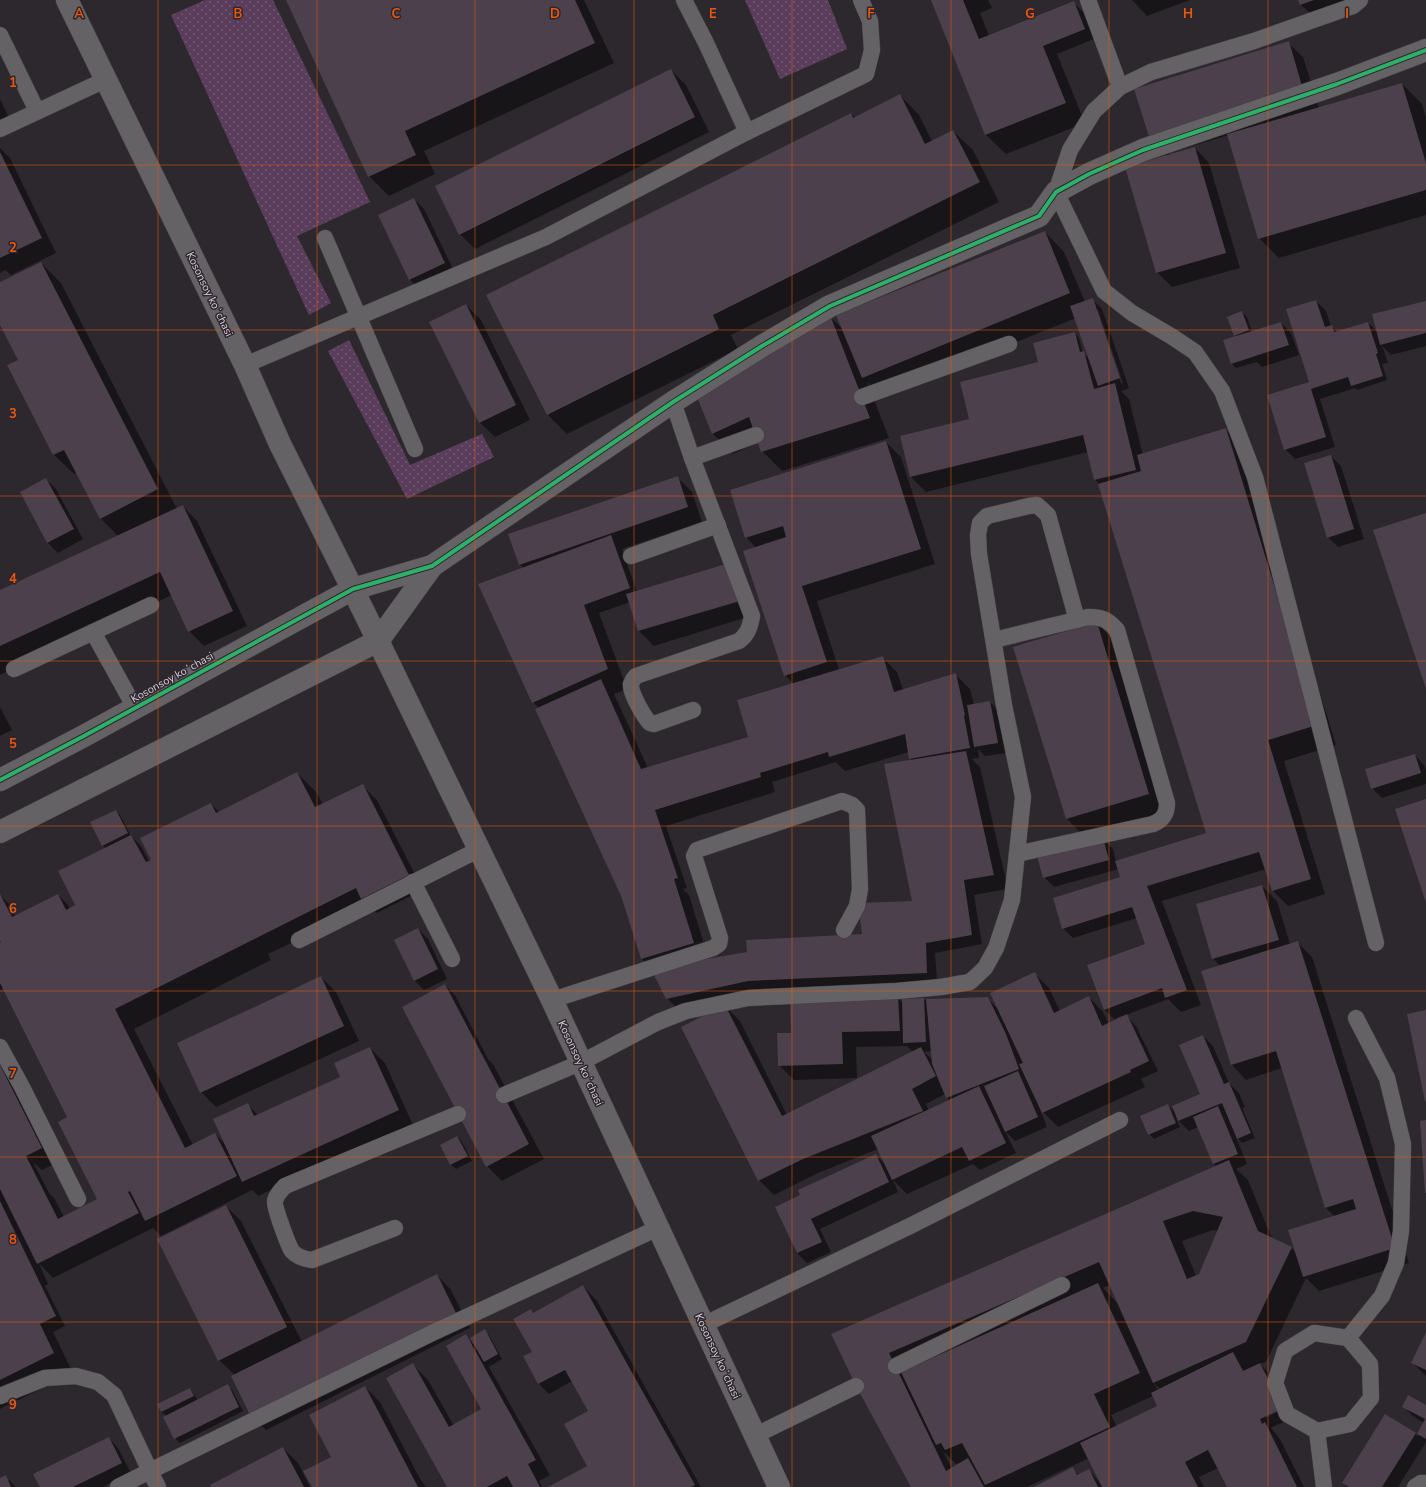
<svg xmlns="http://www.w3.org/2000/svg" width="1426" height="1487" font-family="'Nunito Sans',sans-serif">
<style>
.grass{fill:url(#grass-dots)}
.shadow{fill:#0007;fill-rule:evenodd}
.building{fill:#4b404b;fill-rule:evenodd}
.lines{fill:none;stroke-linecap:round;stroke-linejoin:round}
.lane-casing{stroke:#474447;stroke-width:17}
.street-casing{stroke:#474447;stroke-width:23}
.secondary-casing{stroke:#474447;stroke-width:23}
.lane{stroke:#656265;stroke-width:16}
.street{stroke:#656265;stroke-width:22}
.secondary{stroke:#656265;stroke-width:22}
.cycleway-casing{stroke:#2f262f;stroke-width:6}
.cycleway{stroke:#2db169;stroke-width:4}
.grid{fill:none;stroke:#e8590c;stroke-width:1;stroke-opacity:0.55}
.labels{text-anchor:middle;stroke-width:3;stroke-linejoin:round;paint-order:stroke}
.street-label{font-size:11px;fill:#d7d2d7;stroke:#2f262f}
.grid-label{font-size:13px;text-anchor:middle;font-weight:bold;fill:#e8590c;stroke:#2f262f;stroke-width:3;stroke-linejoin:round;paint-order:stroke}
</style>
<defs>
<pattern id="grass-dots" width="8" height="8" patternUnits="userSpaceOnUse"><rect width="8" height="8" fill="#5a3d5a"/><path d="M2 2h.1M6 6h.1" fill="none" stroke="#715871" stroke-width="1.8" stroke-linecap="round"/></pattern>
</defs>
<rect width="100%" height="100%" fill="#2d282d"/>
<!-- grass -->
<g class="grass">
<polygon points="205,0 273,0 370,202 297,236 331,303 309,315 171,15"/>
<polygon points="745,0 828,0 847,49 780,79"/>
<polygon points="349,340 410,465 482,434 494,457 407,499 328,351"/>
</g>
<!-- shadow -->
<g class="shadow">
<polygon points="287,0 584,0 614,63 424,151 435,174 389,196 369,176"/>
<polygon points="932,0 988,0 992,8 980,13 989,36 1073,2 1083,12 1094,39 1057,54 1085,123 1006,154 986,135"/>
<polygon points="1132,0 1190,0 1147,16"/>
<polygon points="1299,0 1350,0 1311,14 1301,5"/>
<polygon points="1288,43 1303,57 1319,108 1402,84 1422,104 1426,118 1426,215 1279,258 1259,238 1229,135 1169,153 1169,155 1195,148 1209,163 1240,268 1172,287 1157,272 1167,156 1151,140"/>
<polygon points="671,70 686,85 709,132 475,249 460,234"/>
<polygon points="900,95 919,115 932,141 953,131 973,150 999,202 731,335 738,349 567,434 548,415 851,114 855,118"/>
<polygon points="0,99 13,126 0,132"/>
<polygon points="0,148 10,158 56,253 11,275 5,270 0,273"/>
<polygon points="414,199 424,209 455,273 420,289 410,280 379,216"/>
<path d="M1045,232L1064,252L1085,302L1092,299L1102,309L1129,388L1121,391L1129,399L1143,455L1225,429L1245,449L1336,745L1284,761L1325,894L1288,906L1273,891L1266,869L1162,901L1201,1005L1181,1012L1168,999L1126,1015L1136,1026L1158,1071L1141,1079L1145,1087L1058,1127L1040,1109L1047,1127L1015,1141L1005,1131L1016,1153L980,1170L973,1164L907,1194L893,1180L898,1192L820,1229L831,1252L807,1263L797,1253L776,1207L801,1196L876,1155L885,1164L878,1149L818,1173L774,1195L759,1180L725,1006L740,1021L787,1115L913,1052L907,1046L856,1047L857,1078L794,1080L779,1065L792,1034L898,998L903,1003L924,999L928,1003L987,998L998,1009L1034,973L1049,988L1060,1011L1089,997L1103,1012L1109,1024L1123,1017L1122,1016L1114,1019L1104,1009L1147,945L1137,918L1073,938L1063,928L1123,881L1119,869L1054,887L1044,877L1103,839L1113,849L1116,861L1207,833L1099,484L1095,480L1088,452L926,492L911,477L901,437L970,420L1075,333L1079,338L1083,353L1089,358L1076,318L928,378L872,387L867,382L889,438L782,471L762,451L759,442L733,454L713,434L698,398L829,316L843,329ZM1096,310H1098L1123,383H1121ZM932,1051L933,1060L924,1052ZM945,1094L950,1101L929,1111L926,1104Z"/>
<polygon points="41,263 61,283 177,509 183,506 197,521 247,626 204,646 189,631 172,595 0,675 0,591 118,536 100,518 77,473 74,474 54,455 8,366 19,360 0,323 0,284"/>
<polygon points="1316,301 1326,311 1331,326 1338,332 1368,323 1378,332 1426,302 1426,346 1391,355 1382,346 1388,363 1382,364 1387,380 1357,390 1355,388 1320,399 1335,447 1295,459 1285,449 1310,383"/>
<polygon points="466,305 481,320 530,420 495,437 480,423 431,323"/>
<polygon points="1242,312 1247,317 1252,332 1281,323 1291,333 1299,355 1262,367 1257,362 1236,368 1232,364 1237,337 1235,335"/>
<path d="M886,442L901,457L935,564L817,601L839,670L882,657L897,672L903,690L955,674L970,689L974,705L990,702L1000,712L1007,753L985,756L978,749L979,758L972,759L980,767L1008,889L974,895L982,944L935,953L937,982L677,1008L667,998L658,975L642,959L621,896L539,708L533,702L523,568L520,564L677,477L692,492L702,522L622,549L637,592L728,564L754,615L654,646L639,631L630,602L599,613L627,689L614,694L648,768L750,737L793,684L785,675L756,548L746,537ZM909,752L910,758L912,761L913,902L863,935L704,960V959L708,957L689,895L683,889L687,888L666,826L775,792L772,782L836,762L845,771Z"/>
<polygon points="1331,456 1341,466 1364,539 1338,547 1328,537"/>
<polygon points="46,479 56,489 83,539 58,553 48,543 21,493"/>
<polygon points="1097,623 1116,643 1168,813 1086,838 1066,818"/>
<polygon points="0,707 12,730 0,736"/>
<polygon points="1415,755 1424,765 1426,770 1426,784 1382,798 1372,788"/>
<polygon points="297,773 317,793 323,805 362,785 377,800 423,890 377,913 373,909 295,948 291,943 268,954 271,960 134,1029 193,1145 215,1134 226,1145 247,1104 258,1115 341,1077 370,1048 385,1063 413,1125 258,1196 252,1190 161,1236 153,1228 53,1278 39,1263 48,1284 45,1286 65,1326 53,1332 73,1373 0,1409 0,1052 56,1163 42,1170 33,1162 49,1193 54,1198 64,1217 99,1199 69,1117 3,988 0,990 0,944 3,943 0,938 0,895 10,905 15,916 58,895 68,905 70,909 75,907 106,848 103,846 92,823 116,811 120,815 131,836 141,846 149,862 211,804 219,812"/>
<path d="M1262,886L1277,901L1290,944L1297,942L1312,957L1409,1263L1319,1291L1306,1278L1266,1362L1260,1364L1270,1374L1265,1418L1287,1407L1292,1418L1271,1428L1280,1439L1304,1487H1228L1218,1468L1199,1477L1204,1487H1037L1072,1469L1079,1475L1088,1470L1101,1483L1089,1458L1027,1487H912L839,1350L1216,1166L1214,1164L1198,1127L1189,1131L1176,1118L1180,1127L1154,1139L1149,1134L1168,1105L1176,1113L1201,1095L1203,1036L1213,1046L1229,1083L1239,1093L1245,1107L1242,1108L1255,1138L1242,1143L1236,1137L1247,1164L1236,1169L1248,1180L1272,1239L1291,1248L1297,1253L1335,1217L1326,1208L1282,1068L1246,1080L1232,1065L1220,966L1213,958ZM1213,1230L1218,1231L1200,1275L1196,1276L1182,1241ZM1110,1285L1119,1305L1103,1288ZM1154,1383L1160,1389L1158,1390ZM1153,1396L1159,1407L1117,1427L1111,1415ZM943,1451L956,1464L962,1462L952,1469Z"/>
<polygon points="418,929 428,939 447,979 424,990 414,980"/>
<polygon points="321,977 336,992 359,1041 216,1107 201,1092"/>
<polygon points="445,985 455,995 488,1059 493,1064 544,1159 502,1181 487,1166 403,1007"/>
<polygon points="457,1137 462,1142 472,1161 456,1169 451,1165 441,1146"/>
<polygon points="226,1206 241,1221 302,1342 437,1275 451,1290 470,1328 266,1430 251,1415 235,1375 219,1360"/>
<polygon points="583,1286 597,1301 701,1487 550,1487 588,1466 591,1416 572,1381 549,1394 539,1384 524,1357 533,1352 531,1310 534,1313"/>
<polygon points="485,1331 489,1335 502,1359 489,1367 550,1475 539,1481 542,1487 448,1487 413,1365 428,1380 454,1426 483,1410 465,1336 475,1346"/>
<polygon points="1426,1334 1426,1376 1413,1363"/>
<polygon points="227,1386 232,1390 243,1411 180,1443 175,1438 167,1416 162,1412 159,1405 190,1389 194,1394 198,1401"/>
<polygon points="365,1387 380,1402 419,1477 426,1487 313,1487 332,1457"/>
<polygon points="1403,1406 1426,1406 1426,1442 1398,1487 1347,1487 1343,1483 1415,1433 1417,1436 1424,1423 1413,1416"/>
<polygon points="109,1438 118,1448 131,1473 103,1487 41,1487"/>
<polygon points="283,1448 298,1463 310,1487 212,1487"/>
<polygon points="5,1476 16,1487 0,1487 0,1479"/>
</g>
<!-- building -->
<g class="building">
<polygon points="286,0 575,0 595,43 405,131 416,155 368,177"/>
<polygon points="931,0 963,0 979,39 1074,1 1085,29 1043,46 1066,103 985,135"/>
<polygon points="1298,0 1314,0 1300,5"/>
<polygon points="1289,41 1304,93 1150,140 1134,89"/>
<polygon points="671,69 695,117 459,235 435,186"/>
<polygon points="1402,83 1426,163 1426,190 1258,239 1227,134"/>
<polygon points="900,94 925,144 953,130 980,182 713,315 719,329 547,415 486,295 851,113 853,118"/>
<polygon points="1195,147 1226,253 1156,273 1125,167"/>
<polygon points="0,152 42,238 0,258"/>
<polygon points="414,198 445,263 409,280 378,215"/>
<polygon points="1045,231 1070,293 862,378 836,315"/>
<polygon points="41,262 158,489 100,519 64,450 53,455 7,365 18,360 0,325 0,282"/>
<polygon points="1093,298 1120,378 1098,386 1070,306"/>
<polygon points="1316,300 1325,327 1332,325 1334,332 1368,322 1378,353 1376,354 1383,376 1351,386 1348,377 1311,389 1326,437 1284,450 1267,395 1309,382 1286,309"/>
<polygon points="1426,301 1426,333 1380,345 1372,314"/>
<polygon points="466,304 516,405 479,423 429,322"/>
<polygon points="1242,311 1249,330 1234,336 1227,317"/>
<polygon points="830,315 870,418 761,452 749,417 712,434 697,397"/>
<polygon points="1281,322 1289,345 1231,364 1223,340"/>
<polygon points="1075,332 1080,352 1084,351 1094,389 1115,383 1136,470 1094,480 1083,435 910,477 900,436 969,419 960,382 1038,362 1033,343"/>
<polygon points="1226,428 1317,725 1268,740 1311,879 1272,891 1259,852 1147,886 1187,990 1165,998 1162,988 1104,1010 1087,965 1145,944 1132,907 1062,929 1053,898 1120,877 1115,861 1206,833 1098,484 1141,471 1137,455"/>
<polygon points="886,441 921,549 802,586 827,662 784,676 743,551 786,537 783,526 745,538 730,490"/>
<polygon points="1331,455 1354,529 1327,538 1304,463"/>
<polygon points="678,476 688,507 519,565 508,534"/>
<polygon points="46,478 74,529 47,543 20,492"/>
<polygon points="183,505 233,611 188,632 160,572 0,646 0,590"/>
<polygon points="1426,513 1426,689 1373,530"/>
<polygon points="611,535 630,588 584,605 608,669 532,703 478,584"/>
<polygon points="729,563 740,601 638,631 626,594"/>
<polygon points="1097,622 1149,794 1066,819 1013,647"/>
<polygon points="883,656 894,692 956,673 965,715 964,716 970,748 909,759 905,734 829,757 828,752 760,773 761,777 655,810 678,878 674,879 694,943 641,959 621,896 535,709 601,679 641,769 748,737 737,700"/>
<polygon points="990,701 998,743 974,747 967,705"/>
<polygon points="966,751 994,875 964,880 972,935 926,943 927,973 748,981 666,999 654,975 700,960 747,952 746,940 862,934 858,903 912,901 884,764"/>
<polygon points="1415,754 1421,773 1371,789 1365,769"/>
<polygon points="297,772 315,807 363,784 409,875 361,899 356,888 115,1009 185,1148 215,1133 237,1176 145,1221 130,1191 128,1192 139,1213 37,1264 0,1189 0,1065 42,1148 26,1156 58,1219 97,1199 58,1122 67,1117 0,983 0,943 1,942 0,940 0,894 12,917 58,894 66,910 75,905 58,871 131,835 146,862 151,860 140,838 211,803 216,813"/>
<polygon points="1426,799 1426,903 1395,809"/>
<polygon points="116,810 128,833 102,846 90,822"/>
<polygon points="1103,838 1109,860 1043,878 1037,856"/>
<polygon points="1262,885 1279,940 1212,959 1196,904"/>
<polygon points="418,928 438,969 414,981 394,940"/>
<polygon points="1298,941 1395,1248 1303,1277 1288,1230 1356,1209 1353,1199 1325,1208 1276,1051 1231,1065 1201,971"/>
<polygon points="1035,972 1054,1013 1089,996 1102,1026 1127,1014 1149,1061 1130,1070 1131,1072 1042,1113 1019,1064 1023,1063 990,993"/>
<polygon points="321,976 344,1026 200,1093 177,1043"/>
<polygon points="445,984 529,1144 486,1167 402,1007"/>
<polygon points="898,997 900,1031 842,1032 843,1064 778,1066 777,1033 791,1033 790,1000"/>
<polygon points="988,997 1006,1034 1019,1069 946,1098 932,1064 926,999"/>
<polygon points="924,998 926,1042 903,1043 902,999"/>
<polygon points="725,1005 782,1116 921,1047 936,1076 912,1089 923,1111 803,1159 758,1181 681,1027"/>
<polygon points="1426,1010 1426,1101 1425,1102 1407,1014"/>
<polygon points="1203,1035 1224,1084 1229,1082 1251,1133 1237,1139 1222,1103 1178,1121 1172,1106 1200,1094 1179,1045"/>
<polygon points="370,1047 399,1110 242,1182 213,1119 248,1103 254,1116 340,1077 334,1063"/>
<polygon points="1018,1071 1038,1117 1005,1132 984,1086"/>
<polygon points="979,1086 1006,1143 969,1161 962,1147 892,1180 871,1136"/>
<polygon points="1168,1104 1176,1123 1148,1135 1140,1116"/>
<polygon points="1218,1106 1238,1154 1213,1164 1193,1117"/>
<polygon points="1426,1120 1426,1193 1425,1193 1420,1121"/>
<polygon points="457,1136 468,1156 450,1165 440,1145"/>
<polygon points="876,1154 889,1182 811,1219 822,1242 797,1253 775,1207 800,1195 798,1190"/>
<path d="M1229,1160L1258,1231L1292,1247L1246,1342L1153,1383L1099,1262L889,1353L946,1471L968,1458L984,1487H911L856,1386L831,1334ZM1193,1211L1223,1217L1199,1274L1187,1279L1163,1221Z"/>
<polygon points="0,1201 56,1316 40,1324 54,1353 0,1380"/>
<polygon points="226,1205 287,1327 218,1361 157,1239"/>
<polygon points="437,1274 456,1313 250,1415 231,1376"/>
<polygon points="1098,1283 1140,1373 1094,1394 1110,1427 985,1485 962,1443 945,1450 941,1443 936,1445 901,1372"/>
<polygon points="583,1285 695,1485 691,1487 548,1487 587,1466 564,1424 588,1411 565,1370 538,1384 523,1356 532,1352 513,1319 531,1309 533,1313"/>
<polygon points="485,1329 498,1354 484,1362 470,1338"/>
<polygon points="1426,1332 1426,1370 1411,1363"/>
<polygon points="466,1334 536,1460 528,1464 540,1487 513,1487 507,1476 487,1487 447,1487 386,1378 413,1363 449,1427 481,1409 446,1346"/>
<polygon points="1233,1352 1243,1371 1260,1363 1283,1408 1260,1419 1262,1424 1265,1422 1297,1487 1227,1487 1208,1450 1185,1462 1198,1487 1102,1487 1080,1443 1157,1406 1151,1393"/>
<polygon points="228,1384 239,1407 174,1439 163,1417"/>
<polygon points="365,1386 418,1487 312,1487 303,1471 331,1457 309,1415"/>
<polygon points="190,1388 194,1396 161,1412 157,1404"/>
<polygon points="1408,1395 1426,1405 1426,1439 1417,1434 1425,1419 1402,1407"/>
<polygon points="1385,1414 1416,1433 1382,1487 1349,1487 1342,1483"/>
<polygon points="109,1437 122,1463 73,1487 40,1487 33,1474"/>
<polygon points="283,1447 304,1487 211,1487 210,1485"/>
<polygon points="1073,1467 1077,1475 1089,1469 1098,1487 1034,1487"/>
<polygon points="6,1475 11,1487 0,1487 0,1478"/>
</g>
<g class="lines">
<defs>
<g id="lane">
<polyline points="1088,0 1120,87"/>
<polyline points="1360,0 1353,6 1254,41 1151,72 1120,87 1094,111 1070,150 1056,192 1104,291 1132,313 1171,336 1195,352 1222,391 1255,477 1376,943"/>
<polyline points="0,35 37,111"/>
<polyline points="0,129 105,80"/>
<polyline points="747,132 866,74 872,50 870,21 861,0"/>
<polyline points="325,238 415,449"/>
<polyline points="245,365 546,237 747,132 706,43 684,0"/>
<polyline points="862,397 1009,344"/>
<path d="M673,402L692,458L752,616C750,627 748,634 739,641L636,676C634,678 632,681 631,684C630,693 644,717 650,723L654,724L693,710"/>
<polyline points="692,458 756,435"/>
<polyline points="631,556 718,525"/>
<polyline points="93,632 135,708"/>
<path d="M994,640L1088,617C1102,617 1107,619 1117,630L1167,803C1167,814 1163,820 1153,824L1017,854"/>
<polyline points="14,669 151,605"/>
<polyline points="413,882 452,959"/>
<polyline points="299,940 478,850"/>
<polyline points="552,1000 713,948 719,944 720,938 694,856 697,850 842,801 852,805 857,810 860,889 857,906 844,930"/>
<polyline points="0,1047 22,1087 78,1199"/>
<polyline points="504,1095 580,1063 658,1022 686,1011 748,998 897,991 941,987 970,982 985,968 996,948 1012,900 1023,797 1004,705 979,554 978,535 980,523 987,516 1029,506 1037,505 1048,515 1077,620"/>
<path d="M395,1228L312,1260C304,1259 297,1257 292,1251C288,1245 274,1207 275,1201C276,1195 281,1190 285,1186L458,1114"/>
<polyline points="703,1325 910,1226 1120,1120"/>
<polygon points="1314,1333 1348,1338 1370,1364 1371,1398 1350,1424 1317,1431 1287,1414 1275,1383 1285,1351"/>
<polyline points="1348,1338 1382,1296 1396,1263 1401,1231 1403,1144 1387,1078 1356,1018"/>
<polyline points="896,1366 1062,1285"/>
<polyline points="0,1396 45,1378 76,1376 98,1382 114,1395 150,1471 118,1487"/>
<polyline points="1317,1431 1324,1487"/>
<polyline points="754,1436 856,1386"/>
<polyline points="158,1487 150,1471 432,1333 658,1228"/>
<polyline points="1415,1487 1421,1483 1426,1483"/>
</g>
<g id="street">
<polyline points="353,589 432,566 673,402 762,346 830,306 1039,216 1056,192 1089,174 1143,150 1337,84 1426,50"/>
<polyline points="378,641 432,566"/>
</g>
<g id="secondary">
<polyline points="67,0 245,365 280,444 365,614 552,1000 779,1487"/>
<polyline points="0,780 82,737 353,589"/>
<polyline points="0,832 378,641"/>
</g>
</defs>
<!-- lane casing -->
<use href="#lane" class="lane-casing"/>
<!-- street casing -->
<use href="#street" class="street-casing"/>
<!-- secondary casing -->
<use href="#secondary" class="secondary-casing"/>
<!-- lane -->
<use href="#lane" class="lane"/>
<!-- street -->
<use href="#street" class="street"/>
<!-- secondary -->
<use href="#secondary" class="secondary"/>
<defs>
<polyline id="cycleway" points="0,780 82,737 353,589 432,566 673,402 762,346 830,306 1039,216 1056,192 1089,174 1143,150 1337,84 1426,50"/>
</defs>
<!-- cycleway casing -->
<use href="#cycleway" class="cycleway-casing"/>
<!-- cycleway -->
<use href="#cycleway" class="cycleway"/>
</g>
<!-- grid -->
<path class="grid" d="M158,0V1487M317,0V1487M475,0V1487M634,0V1487M792,0V1487M951,0V1487M1109,0V1487M1268,0V1487M0,165H1426M0,330H1426M0,496H1426M0,661H1426M0,826H1426M0,991H1426M0,1157H1426M0,1322H1426"/>
<g class="labels">
<!-- street labels -->
<g class="street-label">
<text transform="translate(210 294) rotate(64)" y="4">Kosonsoy koʻchasi</text>
<text transform="translate(172 677) rotate(-29)" y="4">Kosonsoy koʻchasi</text>
<text transform="translate(581 1063) rotate(65)" y="4">Kosonsoy koʻchasi</text>
<text transform="translate(718 1356) rotate(65)" y="4">Kosonsoy koʻchasi</text>
</g>
</g>
<g class="grid-label">
<text x="79" y="18">A</text>
<text x="238" y="18">B</text>
<text x="396" y="18">C</text>
<text x="555" y="18">D</text>
<text x="713" y="18">E</text>
<text x="871" y="18">F</text>
<text x="1030" y="18">G</text>
<text x="1188" y="18">H</text>
<text x="1347" y="18">I</text>
<text x="13" y="87">1</text>
<text x="13" y="252">2</text>
<text x="13" y="418">3</text>
<text x="13" y="583">4</text>
<text x="13" y="748">5</text>
<text x="13" y="913">6</text>
<text x="13" y="1078">7</text>
<text x="13" y="1244">8</text>
<text x="13" y="1409">9</text>
</g>
</svg>
